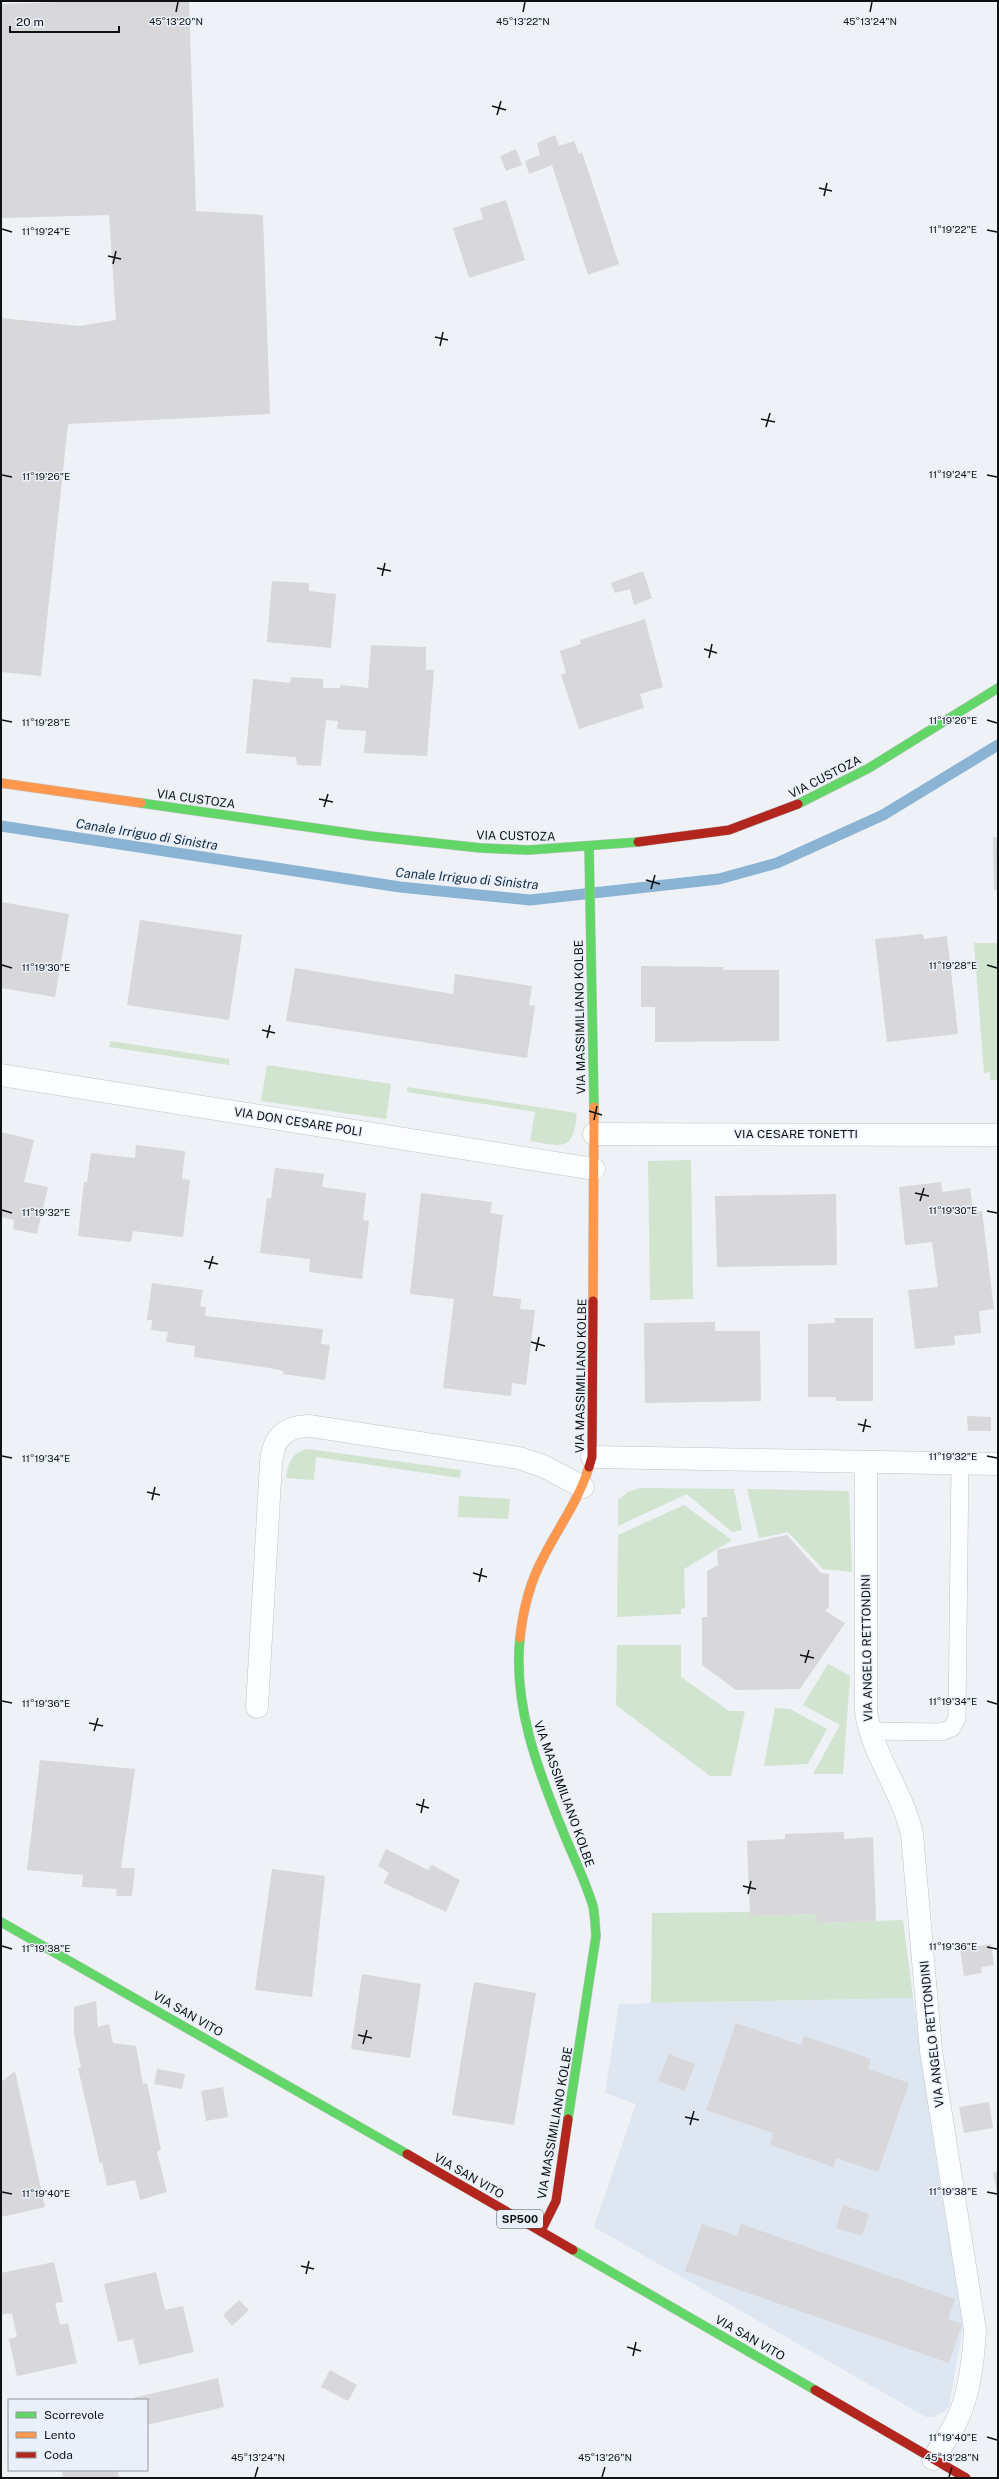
<svg xmlns="http://www.w3.org/2000/svg" width="999" height="2479" font-family="'Public Sans',sans-serif">
<style>
.built{fill:#dee6f1}
.green{fill:#d0e4cf}
.lines{fill:none;stroke-linecap:round;stroke-linejoin:round}
.stream{stroke:#8ab3d4;stroke-width:11}
.building{fill:#d8d7d9}
.lane-casing{stroke:#c1c4c8;stroke-width:18}
.street-casing{stroke:#c1c4c8;stroke-width:23}
.fast-casing{stroke:#c1c4c8;stroke-width:10}
.slow-casing{stroke:#c1c4c8;stroke-width:10}
.jam-casing{stroke:#c1c4c8;stroke-width:10}
.lane{stroke:#fcfdfe;stroke-width:17}
.street{stroke:#fcfdfe;stroke-width:22}
.fast{stroke:#63d668;stroke-width:9}
.slow{stroke:#ff974d;stroke-width:9}
.jam{stroke:#b3261e;stroke-width:9}
.ticks{fill:none;stroke:#0f1215;stroke-width:1.5}
.labels{text-anchor:middle;stroke-width:3;stroke-linejoin:round;paint-order:stroke}
.shield{fill:#eaf0fa;stroke:#51555a;stroke-width:1}
.shield-label{font-size:11px;font-weight:bold;fill:#0f1215}
.street-label{font-size:12px;fill:#0f1215;stroke:#eaf0fa}
.water-label{font-size:13px;font-style:italic;fill:#122c3f;stroke:#eaf0fa}
.ticks-label{font-size:10px;text-anchor:middle;fill:#0f1215;stroke:#eaf0fa;stroke-width:3;stroke-linejoin:round;paint-order:stroke}
</style>
<rect width="100%" height="100%" fill="#eef1f6"/>
<!-- built -->
<polygon class="built" points="913,1998 940,2187 964,2319 949,2406 945,2411 933,2417 926,2417 594,2227 636,2104 605,2093 619,2004"/>
<!-- green -->
<g class="green">
<polygon points="974,943 998,943 998,1080 990,1080 990,1072 984,1073"/>
<polygon points="110,1041 229,1059 229,1065 109,1047"/>
<polygon points="267,1065 391,1084 386,1119 261,1101"/>
<path d="M407,1087L577,1113C573,1153 563,1146 530,1141L535,1112L407,1092Z"/>
<polygon points="691,1160 693,1299 650,1300 648,1161"/>
<path d="M308,1449L461,1470L460,1478L316,1457L314,1480L286,1478C288,1463 292,1452 308,1449Z"/>
<polygon points="640,1488 734,1489 742,1530 732,1532 687,1494 618,1526 618,1500 628,1492"/>
<polygon points="747,1489 849,1491 852,1572 823,1569 788,1532 759,1538"/>
<polygon points="459,1496 510,1499 508,1519 458,1517"/>
<polygon points="684,1505 732,1540 684,1569 685,1608 681,1609 681,1614 617,1617 618,1535"/>
<polygon points="617,1645 681,1645 681,1677 729,1711 745,1711 731,1776 710,1776 616,1705"/>
<polygon points="828,1664 850,1676 843,1774 813,1774 840,1725 803,1705"/>
<polygon points="775,1708 790,1709 827,1729 808,1764 764,1766"/>
<polygon points="750,1912 750,1916 817,1914 817,1923 903,1920 913,1998 651,2003 652,1913"/>
</g>
<g class="lines">
<!-- stream -->
<polyline class="stream" points="1,826 400,887 530,900 719,879 777,863 883,815 998,745"/>
</g>
<!-- building -->
<g class="building">
<polygon points="91,1 189,1 196,211 263,215 270,414 68,424 41,676 1,672 1,318 79,326 116,320 109,215 1,218 1,4"/>
<polygon points="555,135 559,146 574,141 579,154 582,152 619,264 588,275 552,165 529,174 525,161 540,155 537,143"/>
<polygon points="516,149 522,165 506,171 500,156"/>
<polygon points="506,200 525,260 469,278 453,228 483,219 480,208"/>
<polygon points="643,571 652,598 634,605 630,589 615,593 611,583"/>
<polygon points="272,581 309,583 309,591 336,594 331,648 267,642"/>
<polygon points="645,619 663,687 640,694 644,708 579,729 561,675 566,673 560,651 581,644 580,640"/>
<polygon points="371,645 426,647 426,670 434,670 427,756 364,753 366,731 337,729 338,721 326,720 321,766 297,765 296,757 246,753 253,679 290,683 291,677 323,679 323,688 340,688 341,685 368,688"/>
<polygon points="993,837 998,837 998,890 994,890"/>
<polygon points="1,902 69,914 55,997 1,988"/>
<polygon points="140,920 242,935 229,1020 127,1005"/>
<polygon points="923,934 924,939 947,936 958,1034 887,1042 875,939"/>
<polygon points="641,966 724,967 723,970 779,970 779,1041 655,1042 655,1007 641,1007"/>
<polygon points="295,968 453,994 455,974 532,986 529,1005 535,1006 527,1058 286,1021"/>
<polygon points="1,1132 34,1140 24,1182 48,1187 37,1234 13,1229 14,1220 1,1217"/>
<polygon points="136,1145 185,1151 182,1179 190,1180 183,1237 133,1231 131,1242 78,1236 84,1182 87,1182 91,1153 135,1158"/>
<polygon points="275,1168 324,1174 322,1187 366,1193 363,1220 369,1221 362,1279 309,1272 310,1259 260,1253 267,1198 271,1199"/>
<polygon points="941,1182 942,1192 970,1188 973,1212 982,1211 994,1309 979,1311 981,1333 954,1336 955,1345 915,1349 908,1290 938,1287 932,1242 905,1245 899,1187"/>
<polygon points="421,1193 492,1202 490,1213 503,1215 493,1296 521,1299 520,1309 535,1310 526,1385 512,1383 511,1396 443,1388 454,1299 410,1294"/>
<polygon points="836,1194 837,1265 717,1267 715,1196"/>
<polygon points="152,1283 203,1290 200,1306 206,1307 205,1316 323,1329 321,1344 330,1345 325,1380 283,1374 284,1371 270,1368 194,1357 195,1346 166,1342 168,1332 151,1330 152,1320 147,1320"/>
<polygon points="834,1318 873,1318 873,1401 836,1401 836,1397 808,1397 808,1324 835,1323"/>
<polygon points="715,1322 715,1331 760,1331 761,1401 645,1403 644,1323"/>
<polygon points="967,1416 991,1417 991,1431 968,1431"/>
<polygon points="787,1535 821,1573 829,1574 829,1607 825,1611 845,1623 800,1689 736,1690 702,1665 702,1617 707,1617 707,1571 718,1565 717,1550"/>
<polygon points="40,1760 135,1769 121,1868 135,1868 132,1896 116,1896 117,1889 82,1887 83,1875 27,1870"/>
<polygon points="844,1832 844,1839 873,1837 876,1921 817,1923 817,1914 750,1916 747,1841 785,1839 785,1834"/>
<polygon points="386,1849 428,1870 432,1865 460,1880 446,1912 383,1883 389,1873 378,1866"/>
<polygon points="272,1869 325,1876 312,1997 255,1990"/>
<polygon points="991,1944 994,1965 981,1967 982,1973 964,1976 960,1949"/>
<polygon points="362,1974 421,1984 410,2058 351,2049"/>
<polygon points="474,1982 536,1993 514,2125 452,2115"/>
<polygon points="96,2001 98,2027 109,2024 113,2043 136,2046 143,2084 147,2083 161,2150 157,2152 167,2192 140,2200 135,2180 107,2186 102,2162 100,2164 78,2068 81,2067 74,2034 74,2007"/>
<polygon points="736,2023 801,2045 804,2036 871,2059 868,2069 909,2083 878,2172 836,2158 833,2167 770,2145 773,2133 706,2110"/>
<polygon points="669,2054 695,2064 685,2091 658,2081"/>
<polygon points="157,2069 185,2074 182,2089 154,2084"/>
<polygon points="15,2071 45,2207 1,2217 1,2082"/>
<polygon points="223,2087 228,2117 206,2121 201,2091"/>
<polygon points="989,2102 993,2128 964,2133 959,2107"/>
<polygon points="998,2171 998,2194 997,2194 993,2173"/>
<polygon points="843,2205 869,2214 862,2236 836,2228"/>
<polygon points="702,2224 737,2236 741,2224 955,2299 948,2319 962,2324 949,2363 685,2271"/>
<polygon points="54,2262 63,2302 55,2303 60,2325 68,2323 77,2363 17,2376 9,2339 17,2337 12,2313 1,2315 1,2273"/>
<polygon points="156,2272 165,2310 183,2306 194,2352 139,2365 133,2339 118,2342 104,2284"/>
<polygon points="239,2300 249,2310 232,2326 223,2315"/>
<polygon points="330,2370 357,2385 348,2401 321,2387"/>
<polygon points="218,2378 224,2407 147,2425 147,2400 133,2400 133,2398"/>
<polygon points="62,2470 118,2470 119,2478 63,2478"/>
</g>
<g class="lines">
<defs>
<polyline id="lane" points="870,1731 941,1732 952,1728 957,1718 960,1463"/>
<g id="street">
<polyline points="1,1075 594,1169"/>
<polyline points="594,1134 998,1135"/>
<polyline points="592,1457 998,1464"/>
<path d="M866,1462V1711C871,1753 902,1790 912,1834L931,2051L975,2330C974,2356 969,2397 957,2420C951,2433 941,2446 933,2459"/>
<path d="M257,1707L271,1463C273,1438 285,1426 310,1426L519,1458L543,1466L583,1487"/>
</g>
<g id="fast">
<polyline points="141,803 370,836 481,848 529,850 638,842"/>
<polyline points="798,804 869,768 998,688"/>
<polyline points="589,846 594,1107"/>
<path d="M520,1638C513,1704 537,1768 562,1829C572,1854 585,1880 593,1906C595,1915 595,1926 596,1936L568,2119"/>
<polyline points="1,1922 407,2154"/>
<polyline points="573,2250 815,2390"/>
</g>
<g id="slow">
<polyline points="1,783 141,803"/>
<polyline points="593,1301 594,1107"/>
<path d="M520,1638C523,1610 530,1582 543,1558C558,1528 579,1500 589,1467"/>
</g>
<g id="jam">
<polyline points="638,842 729,830 798,804"/>
<polyline points="589,1467 592,1457 593,1301"/>
<polyline points="407,2154 573,2250"/>
<polyline points="541,2231 556,2201 568,2119"/>
<polyline points="815,2390 966,2478"/>
</g>
</defs>
<!-- lane casing -->
<use href="#lane" class="lane-casing"/>
<!-- street casing -->
<use href="#street" class="street-casing"/>
<!-- fast casing -->
<use href="#fast" class="fast-casing"/>
<!-- slow casing -->
<use href="#slow" class="slow-casing"/>
<!-- jam casing -->
<use href="#jam" class="jam-casing"/>
<!-- lane -->
<use href="#lane" class="lane"/>
<!-- street -->
<use href="#street" class="street"/>
<!-- fast -->
<use href="#fast" class="fast"/>
<!-- slow -->
<use href="#slow" class="slow"/>
<!-- jam -->
<use href="#jam" class="jam"/>
</g>
<!-- ticks -->
<path class="ticks" d="M176,12L178,2M523,12L525,2M870,12L872,2M492,106L506,110M497,115L501,101M819,188L832,191M824,196L827,183M2,229L12,232M987,230L997,232M108,256L121,259M113,264L116,251M435,337L448,340M440,346L443,332M761,419L775,422M766,427L770,413M2,475L12,477M987,475L997,477M377,568L391,571M382,576L385,563M704,649L717,653M709,658L712,644M2,720L12,722M987,720L997,723M319,799L333,802M324,807L328,794M646,880L660,884M651,889L655,875M2,965L12,968M987,965L997,968M262,1030L275,1033M267,1038L270,1025M589,1111L602,1115M594,1120L597,1106M915,1193L929,1196M920,1201L924,1188M2,1210L12,1213M987,1211L997,1213M204,1261L218,1264M209,1269L213,1256M531,1342L545,1346M536,1351L539,1337M858,1424L871,1427M863,1432L866,1419M2,1456L12,1458M987,1456L997,1458M147,1492L160,1495M152,1500L155,1487M473,1573L487,1577M479,1582L482,1568M800,1655L814,1658M805,1663L809,1650M2,1701L12,1703M987,1701L997,1704M89,1723L103,1726M94,1731L98,1718M416,1804L429,1808M421,1813L424,1799M743,1886L756,1889M748,1894L751,1881M2,1946L12,1949M987,1947L997,1949M358,2035L372,2038M363,2044L367,2030M685,2117L699,2120M690,2125L694,2111M2,2192L12,2194M987,2192L997,2194M301,2266L314,2269M306,2274L309,2261M627,2347L641,2351M633,2356L636,2342M987,2437L997,2440M255,2477L258,2467M602,2477L605,2467M949,2477L952,2467"/>
<g class="labels">
<!-- shield labels -->
<rect class="shield" x="497" y="2210" width="46" height="18" rx="3"/>
<g class="shield-label">
<text x="520" y="2223">SP500</text>
</g>
<!-- street labels -->
<g class="street-label">
<text transform="translate(825 777) rotate(-27)" y="4">VIA CUSTOZA</text>
<text transform="translate(196 799) rotate(8)" y="4">VIA CUSTOZA</text>
<text transform="translate(516 836) rotate(1)" y="4">VIA CUSTOZA</text>
<text transform="translate(580 1017) rotate(-91)" y="4">VIA MASSIMILIANO KOLBE</text>
<text transform="translate(298 1122) rotate(9)" y="4">VIA DON CESARE POLI</text>
<text x="796" y="1138">VIA CESARE TONETTI</text>
<text transform="translate(581 1376) rotate(-89)" y="4">VIA MASSIMILIANO KOLBE</text>
<text transform="translate(867 1648) rotate(-91)" y="4">VIA ANGELO RETTONDINI</text>
<text transform="translate(564 1794) rotate(70)" y="4">VIA MASSIMILIANO KOLBE</text>
<text transform="translate(188 2014) rotate(30)" y="4">VIA SAN VITO</text>
<text transform="translate(932 2034) rotate(-96)" y="4">VIA ANGELO RETTONDINI</text>
<text transform="translate(555 2123) rotate(-80)" y="4">VIA MASSIMILIANO KOLBE</text>
<text transform="translate(469 2176) rotate(30)" y="4">VIA SAN VITO</text>
<text transform="translate(750 2338) rotate(30)" y="4">VIA SAN VITO</text>
</g>
<!-- water labels -->
<g class="water-label">
<text transform="translate(147 834) rotate(9)" y="5">Canale Irriguo di Sinistra</text>
<text transform="translate(467 878) rotate(5)" y="5">Canale Irriguo di Sinistra</text>
</g>
</g>
<g class="ticks-label">
<text x="523" y="25">45°13'22"N</text>
<text x="176" y="25">45°13'20"N</text>
<text x="870" y="25">45°13'24"N</text>
<text x="953" y="233">11°19'22"E</text>
<text x="46" y="235">11°19'24"E</text>
<text x="953" y="478">11°19'24"E</text>
<text x="46" y="480">11°19'26"E</text>
<text x="953" y="724">11°19'26"E</text>
<text x="46" y="726">11°19'28"E</text>
<text x="953" y="969">11°19'28"E</text>
<text x="46" y="971">11°19'30"E</text>
<text x="953" y="1214">11°19'30"E</text>
<text x="46" y="1216">11°19'32"E</text>
<text x="953" y="1460">11°19'32"E</text>
<text x="46" y="1462">11°19'34"E</text>
<text x="953" y="1705">11°19'34"E</text>
<text x="46" y="1707">11°19'36"E</text>
<text x="953" y="1950">11°19'36"E</text>
<text x="46" y="1952">11°19'38"E</text>
<text x="953" y="2195">11°19'38"E</text>
<text x="46" y="2197">11°19'40"E</text>
<text x="953" y="2441">11°19'40"E</text>
<text x="258" y="2461">45°13'24"N</text>
<text x="605" y="2461">45°13'26"N</text>
<text x="952" y="2461">45°13'28"N</text>
</g>
<!-- border -->
<rect width="999" height="2479" fill="none" stroke="#0f1215" stroke-width="4"/>
<!-- legend -->
<rect x="8" y="2399" width="140" height="72" fill="#eaf0fa" stroke="#92979e"/>
<rect x="16" y="2412" width="20" height="6" fill="#63d668" stroke="#92979e"/>
<text x="44" y="2419" font-size="12" fill="#0f1215">Scorrevole</text>
<rect x="16" y="2432" width="20" height="6" fill="#ff974d" stroke="#92979e"/>
<text x="44" y="2439" font-size="12" fill="#0f1215">Lento</text>
<rect x="16" y="2452" width="20" height="6" fill="#b3261e" stroke="#92979e"/>
<text x="44" y="2459" font-size="12" fill="#0f1215">Coda</text>
<!-- scale -->
<path d="M10 26v6h109v-6" fill="none" stroke="#0f1215" stroke-width="2"/>
<text x="16" y="26" font-size="12" fill="#0f1215" stroke="#eaf0fa" stroke-width="3" paint-order="stroke">20 m</text>
</svg>
